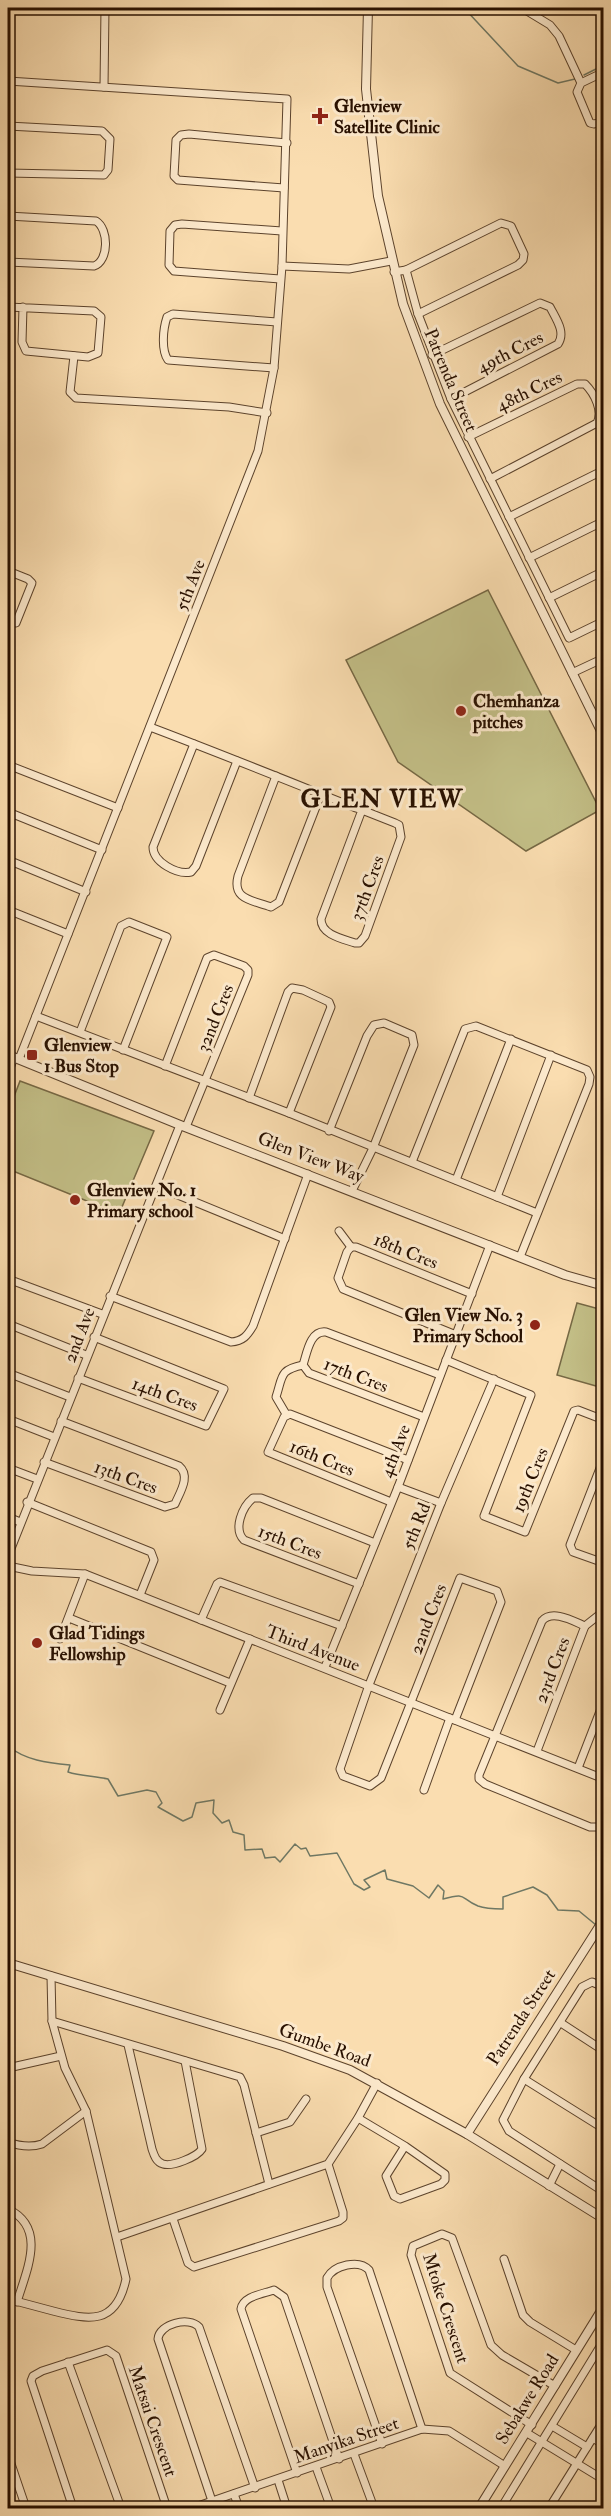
<svg xmlns="http://www.w3.org/2000/svg" width="611" height="2516" font-family="'IM FELL Double Pica',serif">
<style>
.green{fill:#c3bf87;stroke:#766844;stroke-width:1.5}
.lines{fill:none;stroke-linecap:round;stroke-linejoin:round}
.stream{stroke:#6f7864;stroke-width:1.5}
.minor-casing{stroke:#5c432c;stroke-width:9}
.tertiary-casing{stroke:#5c432c;stroke-width:10}
.minor{stroke:#fce9cc;stroke-width:7}
.tertiary{stroke:#fce9cc;stroke-width:8}
.poi-dot{fill:#8f2418;stroke:#fce9cc;stroke-width:2}
.labels{text-anchor:middle;stroke-width:6;stroke-linejoin:round;paint-order:stroke}
.poi-label{font-size:18px;font-weight:bold;fill:#281000;stroke:#fce9cc;text-anchor:start}
.street-label{font-size:18px;fill:#281000;stroke:#fce9cc}
.district-label{font-size:24px;font-weight:bold;letter-spacing:1.5px;fill:#281000;stroke:#fce9cc}
</style>
<rect width="100%" height="100%" fill="#faddb0"/>
<filter id="stains"><feTurbulence type="fractalNoise" baseFrequency=".00333" numOctaves="4"/><feColorMatrix values="0 0 0 0 .2 0 0 0 0 .09 0 0 0 0 .02 0 0 0 .5 -.17"/></filter>
<radialGradient id="worn" r=".72"><stop offset=".6" stop-color="#630" stop-opacity="0"/><stop offset="1" stop-color="#630" stop-opacity=".3"/></radialGradient>
<!-- green -->
<g class="green">
<polygon points="488,590 600,810 526,851 398,762 346,660"/>
<polygon points="20,1081 154,1131 119,1214 8,1169 8,1112"/>
<polygon points="577,1303 603,1310 603,1388 557,1375"/>
</g>
<g class="lines">
<!-- stream -->
<g class="stream">
<polyline points="464,8 518,66 558,83 575,79"/>
<polyline points="584,75 604,65"/>
<path d="M8,1746C25,1760 47,1763 70,1765L68,1772C80,1776 94,1776 108,1779L118,1796L147,1790L156,1792L162,1803L158,1807L183,1821L192,1817L196,1803L214,1800L213,1813L222,1823L229,1820L233,1832L244,1835L245,1850L262,1849L265,1858L275,1857L280,1862L295,1844L301,1849L306,1848L310,1856L337,1853L354,1884L364,1890L370,1887L364,1880L385,1870L387,1879L413,1886L429,1898L438,1885L444,1891L443,1899C468,1892 459,1898 478,1906C486,1909 495,1909 503,1909V1897L533,1887L547,1895L558,1910L579,1911L596,1925"/>
</g>
<defs>
<g id="minor">
<polyline points="522,8 550,25 559,36 581,83"/>
<polyline points="604,72 581,83 577,92 590,123 594,124 604,121"/>
<polyline points="8,81 287,99 282,266 274,368 258,451 19,1059"/>
<polyline points="104,87 105,8"/>
<polyline points="8,126 102,131 110,139 108,170 104,175 8,173"/>
<polyline points="284,188 178,180 174,176 176,140 181,135 189,134 287,143"/>
<path d="M8,216L96,221C109,229 109,261 94,266L8,262"/>
<polyline points="282,266 349,269 391,261"/>
<polyline points="406,270 501,223 511,226 524,254 523,260 518,265 418,314"/>
<polyline points="394,272 406,270 418,314 451,399 569,638 604,621"/>
<polyline points="280,279 174,271 169,265 170,231 175,225 182,224 282,231"/>
<polyline points="8,307 94,311 101,317 98,353 88,357 26,351 22,342 23,307"/>
<path d="M432,355L540,303L550,307C556,319 566,332 558,344L451,399"/>
<polyline points="74,356 70,392 76,398 229,407 267,413"/>
<path d="M274,368L168,360C161,350 163,329 167,317L173,314L277,322"/>
<path d="M468,437L577,384H585C595,394 603,411 597,423L490,479"/>
<polyline points="509,517 604,470"/>
<polyline points="529,558 604,521"/>
<polyline points="8,571 28,579 32,583 16,623 8,620"/>
<polyline points="549,598 604,571"/>
<polyline points="572,673 604,658"/>
<path d="M150,727C219,753 288,781 356,808L362,810L395,823L399,825L401,837L365,936L359,943H355C343,939 321,935 321,919L362,810"/>
<path d="M194,744L153,847C153,862 177,875 191,872L196,866L237,761"/>
<polyline points="8,765 118,808"/>
<path d="M276,776L238,876C232,900 252,900 271,907L279,902L321,794"/>
<polyline points="8,812 102,850"/>
<polyline points="8,860 86,892"/>
<polyline points="8,910 68,934"/>
<polyline points="36,1016 289,1113 537,1213"/>
<polyline points="80,1032 121,926 129,922 167,937 123,1050"/>
<polyline points="165,1066 207,958 214,955 244,966 248,970 248,975 186,1127"/>
<polyline points="8,1074 14,1057"/>
<polyline points="249,1098 288,992 292,988 303,990 329,1002 331,1007 289,1113"/>
<polyline points="329,1131 367,1036 374,1025 384,1023 412,1035 414,1045 373,1148 352,1191"/>
<polyline points="412,1162 465,1029 476,1026 587,1070 590,1077 589,1084 520,1257"/>
<polyline points="456,1180 511,1039"/>
<polyline points="156,1186 285,1239"/>
<polyline points="497,1197 551,1055"/>
<polyline points="339,1231 351,1247"/>
<polyline points="351,1247 347,1252 338,1278 343,1289 456,1335"/>
<polyline points="351,1247 356,1247 472,1294"/>
<polyline points="8,1279 102,1314"/>
<path d="M110,1296L231,1342C243,1341 247,1336 253,1326L308,1174"/>
<polyline points="8,1324 86,1355"/>
<polyline points="446,1360 531,1395 484,1516 525,1532 574,1411 578,1410 604,1420"/>
<polyline points="8,1373 70,1397"/>
<polyline points="78,1378 206,1426 224,1389 94,1337"/>
<path d="M286,1414L276,1397C283,1376 279,1370 303,1365"/>
<path d="M424,1417L309,1373L303,1365C307,1353 310,1330 326,1332L440,1375"/>
<polyline points="8,1419 54,1437"/>
<polyline points="604,1458 570,1545 573,1552 604,1563"/>
<path d="M44,1462L165,1507L175,1504C180,1492 191,1476 179,1466L61,1421"/>
<polyline points="8,1468 37,1479"/>
<polyline points="398,1487 441,1503"/>
<polyline points="27,1502 151,1552 154,1560 140,1595"/>
<polyline points="391,1502 268,1452 284,1417 290,1414 408,1460"/>
<polyline points="8,1517 20,1522"/>
<polyline points="8,1556 180,1125"/>
<polyline points="8,1566 32,1571 85,1574 604,1779"/>
<path d="M359,1584L244,1540C233,1529 242,1507 253,1498H261L375,1543"/>
<polyline points="69,1618 230,1683"/>
<polyline points="201,1620 217,1584 220,1582 342,1626"/>
<polyline points="585,1626 604,1611"/>
<polyline points="60,1639 85,1574"/>
<polyline points="325,1667 398,1487 490,1245"/>
<polyline points="220,1710 250,1639"/>
<polyline points="455,1720 501,1602 497,1591 460,1578 381,1778 370,1786 343,1776 340,1769 369,1685 441,1503 494,1379"/>
<path d="M537,1751L585,1626C573,1621 552,1609 542,1621L479,1775V1779L485,1784L590,1827H598L604,1822"/>
<polyline points="578,1768 604,1701"/>
<polyline points="424,1790 450,1718"/>
<polyline points="604,1987 592,1982 582,1987 524,2079 503,2120 509,2131 604,2192"/>
<polyline points="52,2021 240,2077 244,2085 269,2184"/>
<polyline points="561,2023 604,2051"/>
<path d="M128,2045L152,2149C154,2155 156,2162 163,2164C172,2167 197,2157 202,2149L185,2061"/>
<polyline points="8,2068 61,2056"/>
<polyline points="524,2079 604,2129"/>
<polyline points="358,2118 405,2146 445,2174 445,2180 441,2184 400,2199 394,2196 386,2176 405,2146"/>
<polyline points="256,2133 290,2122 306,2099"/>
<path d="M8,2142C19,2146 30,2148 42,2144L86,2111"/>
<polyline points="549,2186 560,2164"/>
<path d="M8,2209C47,2228 27,2269 17,2302"/>
<polyline points="173,2219 188,2263 194,2267 339,2221 343,2218 343,2212 328,2164"/>
<polyline points="117,2237 328,2164 358,2118 377,2083"/>
<polyline points="504,2259 523,2315 530,2322 576,2350"/>
<path d="M8,2299C23,2303 38,2307 53,2311C89,2320 116,2326 126,2279L86,2111L65,2068L52,2021L51,1976"/>
<polyline points="68,2362 121,2508"/>
<polyline points="532,2425 450,2373 411,2255 413,2246 442,2234 452,2238 491,2345 502,2355 555,2386"/>
<polyline points="552,2426 587,2447"/>
<polyline points="527,2433 604,2480"/>
<polyline points="593,2438 604,2445"/>
<path d="M382,2444L327,2287V2278C334,2265 359,2259 369,2270L422,2429"/>
<polyline points="354,2454 374,2508"/>
<polyline points="8,2455 26,2508"/>
<polyline points="316,2467 331,2508"/>
<path d="M297,2473L241,2309C243,2296 263,2294 274,2290L284,2297L339,2459"/>
<polyline points="278,2480 287,2508"/>
<polyline points="234,2494 239,2508"/>
<path d="M212,2501L158,2339C159,2324 189,2316 199,2327L255,2488"/>
<polyline points="73,2508 31,2381 33,2376 42,2371 107,2350 116,2356 167,2508"/>
<polyline points="192,2508 422,2429 449,2431 505,2466"/>
<polyline points="501,2508 604,2340"/>
<polyline points="549,2508 604,2420"/>
<polyline points="602,2508 604,2506"/>
</g>
<g id="tertiary">
<polyline points="368,8 366,89 378,196 403,304 440,404 604,737"/>
<polyline points="8,1055 180,1125 565,1275 604,1286"/>
<polyline points="8,1963 283,2046 350,2070 467,2134 604,2219"/>
<polyline points="467,2134 604,1919"/>
<polyline points="479,2508 604,2306"/>
</g>
</defs>
<!-- minor casing -->
<use href="#minor" class="minor-casing"/>
<!-- tertiary casing -->
<use href="#tertiary" class="tertiary-casing"/>
<!-- minor -->
<use href="#minor" class="minor"/>
<!-- tertiary -->
<use href="#tertiary" class="tertiary"/>
</g>
<!-- markers -->
<g class="poi-dot">
<path d="M317 107h6v6h6v6h-6v6h-6v-6h-6v-6h6z"/>
<circle cx="461" cy="711" r="6"/>
<rect x="26" y="1049" width="12" height="12" rx="3"/>
<circle cx="75" cy="1200" r="6"/>
<circle cx="535" cy="1325" r="6"/>
<circle cx="37" cy="1643" r="6"/>
</g>
<g class="labels">
<!-- poi labels -->
<g class="poi-label">
<text x="334" y="112">Glenview<tspan x="334" dy="21">Satellite Clinic</tspan></text>
<text x="473" y="707">Chemhanza<tspan x="473" dy="21">pitches</tspan></text>
<text x="44" y="1051">Glenview<tspan x="44" dy="21">1 Bus Stop</tspan></text>
<text x="87" y="1196">Glenview No. 1<tspan x="87" dy="21">Primary school</tspan></text>
<text x="523" y="1321" text-anchor="end">Glen View No. 3<tspan x="523" dy="21">Primary School</tspan></text>
<text x="49" y="1639">Glad Tidings<tspan x="49" dy="21">Fellowship</tspan></text>
</g>
<!-- street labels -->
<g class="street-label">
<text transform="translate(510 352) rotate(-27)" y="6">49th Cres</text>
<text transform="translate(451 380) rotate(67)" y="6">Patrenda Street</text>
<text transform="translate(529 391) rotate(-26)" y="6">48th Cres</text>
<text transform="translate(190 585) rotate(-69)" y="6">5th Ave</text>
<text transform="translate(367 888) rotate(-70)" y="6">37th Cres</text>
<text transform="translate(215 1018) rotate(-68)" y="6">32nd Cres</text>
<text transform="translate(311 1157) rotate(21)" y="6">Glen View Way</text>
<text transform="translate(406 1251) rotate(22)" y="6">18th Cres</text>
<text transform="translate(79 1335) rotate(-69)" y="6">2nd Ave</text>
<text transform="translate(356 1375) rotate(21)" y="6">17th Cres</text>
<text transform="translate(165 1394) rotate(20)" y="6">14th Cres</text>
<text transform="translate(395 1451) rotate(-69)" y="6">4th Ave</text>
<text transform="translate(322 1458) rotate(22)" y="6">16th Cres</text>
<text transform="translate(126 1477) rotate(20)" y="6">13th Cres</text>
<text transform="translate(530 1480) rotate(-68)" y="6">19th Cres</text>
<text transform="translate(416 1526) rotate(-68)" y="6">5th Rd</text>
<text transform="translate(290 1542) rotate(21)" y="6">15th Cres</text>
<text transform="translate(428 1619) rotate(-69)" y="6">22nd Cres</text>
<text transform="translate(313 1648) rotate(21)" y="6">Third Avenue</text>
<text transform="translate(552 1670) rotate(-69)" y="6">23rd Cres</text>
<text transform="translate(521 2017) rotate(-57)" y="6">Patrenda Street</text>
<text transform="translate(325 2045) rotate(20)" y="6">Gumbe Road</text>
<text transform="translate(446 2308) rotate(72)" y="6">Mtoke Crescent</text>
<text transform="translate(527 2399) rotate(-58)" y="6">Sebakwe Road</text>
<text transform="translate(153 2421) rotate(71)" y="6">Matsai Crescent</text>
<text transform="translate(346 2440) rotate(-19)" y="6">Manyika Street</text>
</g>
<!-- district labels -->
<g class="district-label">
<text x="382" y="807">GLEN VIEW</text>
</g>
</g>
<!-- margin -->
<rect width="611" height="2516" fill="none" stroke="#faddb0" stroke-width="30"/>
<rect x="9" y="9" width="593" height="2498" fill="none" stroke="#281000" stroke-width="3"/>
<rect x="15" y="15" width="581" height="2486" fill="none" stroke="#281000" stroke-width="1.5"/>
<rect width="100%" height="100%" filter="url(#stains)"/>
<rect width="100%" height="100%" fill="url(#worn)"/>
</svg>
